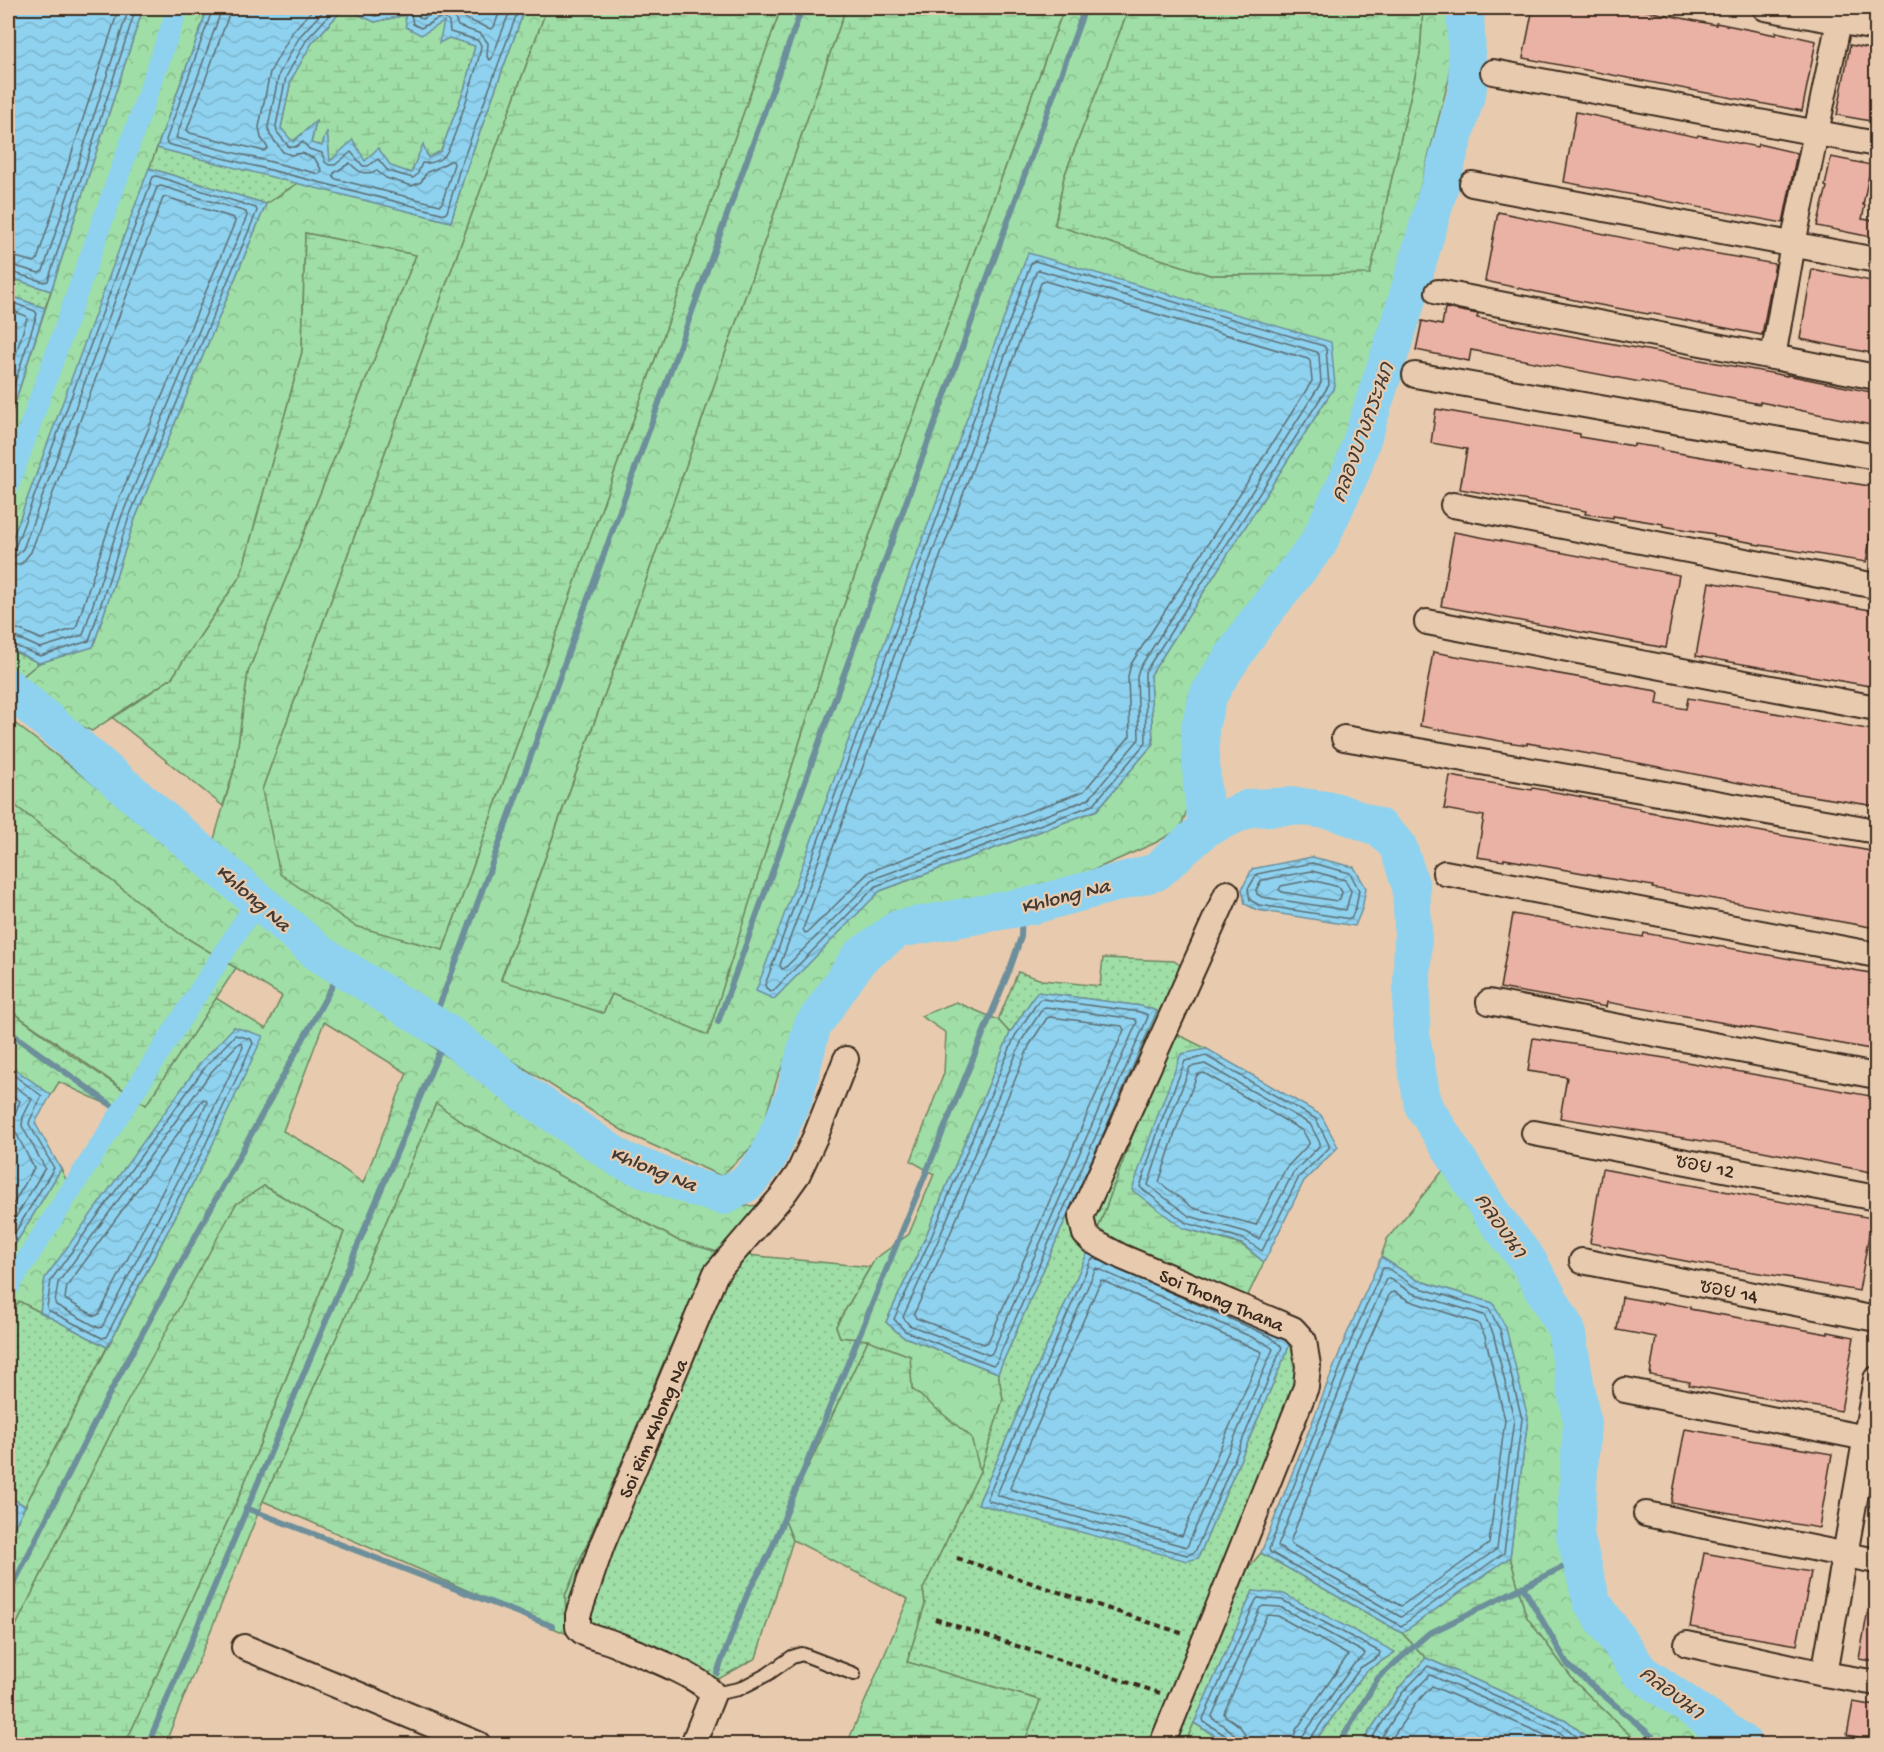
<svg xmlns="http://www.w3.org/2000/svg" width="1884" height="1752" font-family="'Gochi Hand','Playpen Sans Thai',sans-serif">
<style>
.grass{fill:url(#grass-dots);stroke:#6d8462;stroke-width:1.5}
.forest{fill:url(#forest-crowns);stroke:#6d8462;stroke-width:1.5;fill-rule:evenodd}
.wetland{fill:url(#wetland-marsh);stroke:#6d8462;stroke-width:1.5}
.water{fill:url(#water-waves);stroke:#6d8f9b;stroke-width:1.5}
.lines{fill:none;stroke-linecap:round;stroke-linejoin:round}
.shore{stroke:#5c6d72;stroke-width:1.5}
.stream{stroke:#6d8f9b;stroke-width:6}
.canal{stroke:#8ed2ef;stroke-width:21}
.river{stroke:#8ed2ef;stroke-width:38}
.building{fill:#eab2a4;stroke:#3b2a1e;stroke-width:1.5}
.lane-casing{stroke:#3b2a1e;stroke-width:16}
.street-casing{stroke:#3b2a1e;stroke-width:28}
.path{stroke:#3b2a1e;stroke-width:4;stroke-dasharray:6 4.5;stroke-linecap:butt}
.lane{stroke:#e8cbaf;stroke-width:12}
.street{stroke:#e8cbaf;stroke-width:24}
.labels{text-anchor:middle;stroke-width:4.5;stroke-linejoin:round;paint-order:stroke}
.street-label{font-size:20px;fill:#3b2a1e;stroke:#e8cbaf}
.water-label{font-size:21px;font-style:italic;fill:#433b33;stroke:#e8cbaf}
</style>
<defs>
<pattern id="grass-dots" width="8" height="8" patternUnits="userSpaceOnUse" patternTransform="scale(1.5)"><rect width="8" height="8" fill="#9fdea6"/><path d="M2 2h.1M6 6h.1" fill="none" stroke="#8abf8e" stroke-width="1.8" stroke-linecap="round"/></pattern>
<pattern id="forest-crowns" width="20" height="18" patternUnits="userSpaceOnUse" patternTransform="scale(1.5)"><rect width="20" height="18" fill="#9fdea6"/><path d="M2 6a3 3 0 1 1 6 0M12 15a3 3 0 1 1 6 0" fill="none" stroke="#8abf8e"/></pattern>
<pattern id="wetland-marsh" width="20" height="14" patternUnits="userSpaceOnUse" patternTransform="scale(1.5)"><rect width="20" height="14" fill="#9fdea6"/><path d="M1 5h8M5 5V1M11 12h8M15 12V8" fill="none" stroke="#8abf8e"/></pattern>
<pattern id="water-waves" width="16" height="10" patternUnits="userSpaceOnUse" patternTransform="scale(1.5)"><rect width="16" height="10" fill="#8ed2ef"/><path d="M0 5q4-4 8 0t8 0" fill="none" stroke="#7bb4cc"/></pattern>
</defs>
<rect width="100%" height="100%" fill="#e8cbaf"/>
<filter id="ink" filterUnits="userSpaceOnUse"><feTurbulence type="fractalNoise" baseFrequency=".0167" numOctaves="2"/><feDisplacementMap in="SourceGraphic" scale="12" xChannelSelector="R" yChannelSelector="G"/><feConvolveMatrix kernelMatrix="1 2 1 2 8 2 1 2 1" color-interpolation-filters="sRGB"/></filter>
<g filter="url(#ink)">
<!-- grass -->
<g class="grass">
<polygon points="157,148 298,183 266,204 149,168"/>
<polygon points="8,277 51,291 45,308 8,295"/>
<polygon points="8,649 39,663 22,677 8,669"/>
<polygon points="1103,958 1174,961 1197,977 1159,1064 1098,1229 978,1504 1198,1558 1290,1344 1298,1349 1300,1376 1150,1744 1024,1744 1040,1700 907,1662 925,1604 923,1589 980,1471 1003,1399 998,1373 1157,1011 1141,1006 1037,992 1010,1033 998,1020 1018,972 1042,980 1100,986"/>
<polygon points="717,1252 870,1267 836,1326 840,1337 868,1340 784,1518 793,1540 756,1658 697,1691 567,1634 565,1596 669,1349"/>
<polygon points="19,1301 107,1347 25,1506 8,1496 8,1317"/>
<polygon points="1261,1553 1402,1633 1426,1658 1398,1689 1361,1744 1313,1744 1365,1672 1394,1653 1253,1591 1185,1744 1173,1744 1243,1574"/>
</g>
<!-- forest -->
<g class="forest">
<polygon points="143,8 208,8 106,287 8,551 8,424"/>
<path d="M525,8H547L262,790L443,950L781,8H846L643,589L501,979L603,1013L612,994L708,1034L835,629L1064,8H1129L1064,177L1055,224L1210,275L1370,273L1420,54L1423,8H1451L1449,79L1389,305L1332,492L1241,635L1193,700L1191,799L1180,829L1155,843L1073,879L911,919L833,975L779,1073L758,1141L721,1176L628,1134L305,929L214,839L235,766L248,672L416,255L305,233L302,352L241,575L172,678L92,731L55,714L22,677L39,663L93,647L135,519L266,204L298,183L451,222L466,170ZM1335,386L1150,676L1153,744L1097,810L880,891Z"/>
<path d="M8,718L440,1052L636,1180L697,1203L733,1207L760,1205L744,1229L717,1252L677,1240L465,1124L436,1104L354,1298L263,1501L165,1744H125L240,1494L344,1232L264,1186L120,1415L8,1642V1539L208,1154L262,1037L234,1027L45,1278L40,1312L19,1301L8,1317V1256L61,1169L68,1184L115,1108L59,1082L51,1095L8,1064V1009L71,1055L146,1105L216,998L266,1029L282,996L180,934L8,800ZM324,1022L407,1073L363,1183L315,1149L283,1131Z"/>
<polygon points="956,1002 998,1020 1010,1033 925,1238 886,1322 902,1336 998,1373 1003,1399 980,1471 970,1437 912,1389 910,1356 868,1340 840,1337 836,1326 875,1259 909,1234 934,1174 911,1161 944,1073 946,1033 921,1016"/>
<polygon points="1446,1167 1484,1217 1528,1285 1560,1339 1566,1377 1568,1423 1560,1539 1581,1604 1604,1653 1642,1692 1718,1744 1639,1744 1574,1681 1526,1616 1510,1557 1528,1418 1493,1303 1417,1280 1381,1257 1387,1239"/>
</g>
<!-- wetland -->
<g class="wetland">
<path d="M344,8H349L352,12L375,22L405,15L444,22L449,38L475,46L465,87L441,151L428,158L423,145L411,173C382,163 360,161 330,162L327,133L322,147L311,144L316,122L292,142L281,128L291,80L312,43Z"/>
<polygon points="547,8 781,8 443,950 355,926 280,874 262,790"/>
<polygon points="846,8 1064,8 835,629 708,1035 612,994 603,1013 501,980 643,589"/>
<polygon points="1129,8 1423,8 1420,54 1370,274 1210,275 1055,225 1064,177"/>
<polygon points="305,233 416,255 248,672 235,766 223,806 113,718 172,678 241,575 302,352"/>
<polygon points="8,800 180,934 236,968 146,1105 8,1009"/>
<polygon points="1173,1032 1207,1049 1181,1055 1183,1228 1242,1245 1264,1262 1246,1299 1143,1256 1098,1229 1159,1064"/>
<polygon points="436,1103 465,1124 677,1240 717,1252 669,1349 565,1596 567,1634 263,1501 354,1298"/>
<polygon points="264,1186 344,1232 240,1494 125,1744 8,1744 8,1642 120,1415 236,1204"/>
<polygon points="868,1340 910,1356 912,1389 971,1437 980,1471 923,1589 925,1604 907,1662 1040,1700 1024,1744 847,1744 908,1599 793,1540 784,1518"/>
<polygon points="1510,1557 1526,1616 1574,1681 1639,1744 1595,1744 1566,1720 1426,1658 1402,1633"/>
<polygon points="1194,1723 1228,1744 1185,1744"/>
</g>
<!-- water -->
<g class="water">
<polygon points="8,8 143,8 51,291 8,277"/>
<polygon points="208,8 344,8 312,43 291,80 281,128 293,142 316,121 311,143 322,146 327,131 330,161 353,140 365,161 378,148 391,166 411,173 423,144 428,158 441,151 465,87 475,46 449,38 439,43 444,22 421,35 406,27 405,15 375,22 352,12 349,8 525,8 466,170 451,222 157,148"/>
<polygon points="149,168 266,204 135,519 93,647 39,663 8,648 8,551"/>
<polygon points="1028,253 1331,342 1335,386 1150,676 1153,744 1097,810 880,891 774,999 756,991"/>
<polygon points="8,295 45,308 8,424"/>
<polygon points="1312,857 1354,867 1366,888 1362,909 1355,926 1257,910 1245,904 1242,889 1252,869"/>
<polygon points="1037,992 1141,1006 1157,1011 998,1373 902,1336 886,1322 925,1238 1010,1033"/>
<polygon points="234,1027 263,1036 208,1154 107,1347 40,1312 45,1278 201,1062"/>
<polygon points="1207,1049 1321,1115 1338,1147 1304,1181 1264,1262 1242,1244 1183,1228 1132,1190 1156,1120 1181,1054"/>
<polygon points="8,1064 51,1095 35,1123 61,1169 8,1256"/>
<polygon points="1089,1249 1272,1331 1290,1344 1198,1558 1187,1561 978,1504"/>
<polygon points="1381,1257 1417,1280 1493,1303 1506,1328 1528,1418 1510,1557 1402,1633 1261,1553 1346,1336"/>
<polygon points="8,1496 25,1506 8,1539"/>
<polygon points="1253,1591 1284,1594 1395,1652 1365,1672 1313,1744 1228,1744 1194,1723"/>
<polygon points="1426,1658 1566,1720 1595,1744 1361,1744 1398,1689"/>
</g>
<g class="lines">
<!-- shore -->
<g class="shore">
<polyline points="213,8 166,140 167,144 445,214 447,212 460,168 519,8"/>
<polyline points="220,8 220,14 176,138 319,174 322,171 315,159 302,153 291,155 283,152 270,135 268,127 279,74 300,36 326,8"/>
<polyline points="229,8 228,17 187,130 190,133 264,151 268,148 261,138 259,127 270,72 293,31 314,8"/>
<path d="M336,8L307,39L286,77L276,126L277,132L289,147H295L303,142L309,149L322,153L325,162L329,165H335L351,152L363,166H368L378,159L388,171L413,178L417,175L422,163C430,164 437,162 444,156C453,148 480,59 481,45L477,40L450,32L449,22L444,18H439L421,28L413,24L411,14L407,10L375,16L356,8"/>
<path d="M415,8L419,17L422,19C439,11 450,2 458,26L481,34L488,43L487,57L490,60L492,58L511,8"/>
<polyline points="458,8 466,19 491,29 494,27 501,8"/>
<path d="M450,161H453L454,164L442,203L440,205L336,179L333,176L334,173L350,163C359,173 364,175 377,171L386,178L412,186L421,182L427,172L435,169Z"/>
<polyline points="8,255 34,262 37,260 119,8"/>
<polygon points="1035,261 1324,346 1326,349 1329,385 1145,672 1146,742 1093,805 876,886 774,990 771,991 766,988 765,985 1031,263"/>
<polyline points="8,264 39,273 43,271 129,8"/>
<polygon points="1039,270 1317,352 1319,355 1321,383 1139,669 1137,676 1139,739 1089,799 873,879 785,968 782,969 780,965 1036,272"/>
<polyline points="8,271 44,282 48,281 136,8"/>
<polygon points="1045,281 1308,359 1310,361 1312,381 1131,664 1128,676 1130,736 1084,791 869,872 808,932 805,933 803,929 1041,283"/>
<polyline points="8,301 35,311 37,314 8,404"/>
<polyline points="8,309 26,316 27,318 8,380"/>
<polyline points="8,550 12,549 16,545 153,177 156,176 256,208 257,211 129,517 89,641 40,656 8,643"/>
<polyline points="8,558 17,555 23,549 157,187 161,186 246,212 247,216 122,515 83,635 40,648 15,637 8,636"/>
<polyline points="8,567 22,563 31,552 163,198 166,197 234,218 235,222 114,511 76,628 41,639 18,629 8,627"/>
<polygon points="1312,863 1350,873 1359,890 1356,907 1351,919 1259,905 1250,900 1248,889 1257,874"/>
<polygon points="1312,871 1345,880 1351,891 1346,910 1262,897 1257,894 1256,890 1262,880"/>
<polygon points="1312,880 1339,887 1342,892 1340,899 1337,901 1282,892 1279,890 1281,886"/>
<polygon points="1042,999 1140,1012 1146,1014 1148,1017 996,1363 993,1365 905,1331 894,1319 930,1240 1015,1036 1039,1000"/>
<polygon points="1046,1007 1135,1019 1137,1022 992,1353 989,1355 909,1325 903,1317 937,1243 1022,1040 1043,1008"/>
<polygon points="1050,1017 1122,1026 1124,1030 988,1342 984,1344 916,1318 914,1314 945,1246 1030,1044 1047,1018"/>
<polygon points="235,1035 251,1039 253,1043 202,1152 106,1337 102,1338 48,1310 47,1307 51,1280 206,1066"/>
<polygon points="239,1043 242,1044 243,1047 195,1148 102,1327 99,1328 56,1305 55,1303 58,1283 212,1071"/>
<polygon points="1206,1056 1316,1119 1329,1145 1329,1148 1299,1177 1262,1251 1244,1239 1186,1223 1140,1187 1161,1122 1185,1061"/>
<polygon points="1205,1064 1310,1124 1320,1143 1319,1146 1293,1173 1259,1239 1246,1232 1189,1216 1148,1185 1168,1124 1190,1067"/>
<polyline points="8,1071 42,1096 30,1120 29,1124 54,1168 8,1244"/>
<polygon points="1204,1073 1303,1131 1309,1142 1309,1144 1286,1168 1256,1225 1193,1208 1159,1182 1177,1127 1197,1075"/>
<polyline points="8,1081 32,1099 23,1117 22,1126 45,1168 8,1230"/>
<polyline points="8,1092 20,1101 14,1116 13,1127 34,1168 8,1213"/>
<polygon points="203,1099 206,1100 207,1103 187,1144 99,1314 95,1316 66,1300 65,1298 67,1286"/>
<polyline points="1101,1261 1094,1258 1091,1260 987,1499 989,1501 1187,1555 1195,1552 1282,1347 1269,1336 1165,1290"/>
<polygon points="1096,1268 1265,1343 1273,1349 1187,1547 999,1496 997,1494"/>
<polygon points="1383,1268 1387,1268 1414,1286 1489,1309 1500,1330 1522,1419 1504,1553 1401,1626 1270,1552 1269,1549 1352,1338"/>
<polygon points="1386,1279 1390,1279 1412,1293 1484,1315 1493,1333 1514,1419 1497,1549 1401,1617 1280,1548 1278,1546 1359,1341"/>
<polygon points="1101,1280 1262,1352 1182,1536 1012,1490 1010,1488"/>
<polygon points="1394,1292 1410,1301 1478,1323 1485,1336 1505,1420 1489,1544 1401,1606 1291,1544 1290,1542 1367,1345 1390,1293"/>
<polyline points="1230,1744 1228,1737 1204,1722 1203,1719 1256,1600 1258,1598 1282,1600 1380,1652 1379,1656 1360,1668 1310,1739 1309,1744"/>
<path d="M1238,1744C1236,1731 1224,1726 1213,1719L1212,1716L1260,1608L1263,1606L1280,1607L1365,1653L1364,1656L1354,1664L1304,1734L1301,1744"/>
<path d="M1247,1744C1246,1729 1237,1723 1225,1716L1224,1713L1266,1617L1268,1615L1278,1616L1348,1655L1296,1730L1292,1744"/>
<polyline points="1368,1744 1402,1693 1428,1666 1563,1725 1585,1744"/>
<polyline points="1377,1744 1408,1697 1430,1675 1558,1731 1574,1744"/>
<polyline points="1388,1744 1416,1703 1432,1686 1554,1739 1560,1744"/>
</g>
<!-- stream -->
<g class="stream">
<polyline points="718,1022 1085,8"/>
<polyline points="432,1024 462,946 802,8"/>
<polyline points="8,1031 121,1112"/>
<polyline points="246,1508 552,1626"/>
<polyline points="1523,1587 1568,1665 1661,1744"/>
<polyline points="8,1595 107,1398 342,968"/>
<polyline points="717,1673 748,1592 769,1555 1011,966 1021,937 1022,907"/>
<polyline points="148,1744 447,1033"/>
<polyline points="1339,1744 1378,1678 1428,1634 1581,1558"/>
</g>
<!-- canal -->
<g class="canal">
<polyline points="8,488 178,8"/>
<polyline points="8,1288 257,901"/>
</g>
<!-- river -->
<g class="river">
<polyline points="8,687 319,953 447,1033 528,1096 622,1160 695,1188 724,1196 748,1182 768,1157 795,1094 812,1027 860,957 898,929 1034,905 1156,872 1207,827 1250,808 1295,806 1335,811 1380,828 1398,846 1411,887 1413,927 1411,1037 1423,1105 1492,1214 1528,1261 1566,1329 1582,1423 1575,1535 1592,1602 1640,1672 1744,1744"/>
<polyline points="1207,827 1202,787 1200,727 1208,696 1221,674 1258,620 1318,544 1352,470 1403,313 1468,88 1465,8"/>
</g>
</g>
<!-- building -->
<g class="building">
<polygon points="1533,8 1632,8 1716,25 1716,23 1776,35 1776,32 1816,41 1802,111 1523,58"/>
<polygon points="1850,45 1876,50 1876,122 1837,115"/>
<polygon points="1576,112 1697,137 1698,135 1757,147 1758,144 1797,153 1783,223 1564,182"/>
<polygon points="1831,157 1871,165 1863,205 1865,205 1862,219 1876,221 1876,238 1817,226 1827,187 1825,186"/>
<polygon points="1498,212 1678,249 1679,247 1775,264 1762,335 1649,313 1648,314 1584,302 1485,281"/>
<polygon points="1812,269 1876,282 1876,354 1800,339"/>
<polygon points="1445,308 1478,314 1477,318 1544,331 1787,376 1787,375 1876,393 1876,426 1760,402 1760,404 1641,381 1640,382 1471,350 1469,361 1416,350 1422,321 1442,325"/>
<polygon points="1436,409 1580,434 1580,437 1634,446 1634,444 1661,448 1661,450 1743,464 1743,466 1876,487 1876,521 1873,521 1866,562 1754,544 1754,543 1714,536 1714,534 1663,526 1663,524 1613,516 1613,518 1585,514 1586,511 1460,489 1467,449 1431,443"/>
<polygon points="1454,532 1679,575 1666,648 1441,606"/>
<polygon points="1709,582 1876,611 1876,687 1696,656"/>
<polygon points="1433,652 1657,691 1659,693 1657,704 1686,709 1688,698 1873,730 1871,738 1876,739 1876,806 1780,791 1618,759 1527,743 1527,745 1500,741 1420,726"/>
<polygon points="1450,776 1532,790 1533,788 1572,795 1639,808 1639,810 1876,852 1876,928 1652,888 1653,886 1600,877 1600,876 1504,859 1504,861 1477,857 1484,816 1444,809"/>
<polygon points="1513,914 1643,937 1644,933 1876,974 1876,1050 1607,1002 1606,1007 1500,988"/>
<polygon points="1533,1038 1665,1058 1876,1097 1876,1173 1758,1150 1560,1118 1567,1077 1528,1071"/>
<polygon points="1602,1169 1872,1218 1859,1291 1792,1279 1792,1278 1696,1263 1590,1243"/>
<polygon points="1622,1297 1663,1304 1664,1302 1690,1307 1690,1309 1828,1334 1828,1332 1854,1337 1841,1411 1689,1385 1690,1382 1650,1375 1656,1337 1617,1330"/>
<polygon points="1685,1429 1832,1454 1819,1528 1671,1503"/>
<polygon points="1704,1553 1811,1572 1797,1645 1690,1627"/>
<polygon points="1868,1610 1876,1611 1876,1662 1859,1659"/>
<polygon points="1853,1702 1876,1706 1876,1723 1874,1740 1847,1735"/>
</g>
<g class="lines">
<defs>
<polyline id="lane" points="713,1694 739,1689 768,1674 792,1657 802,1654 854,1674"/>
<g id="street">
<polyline points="1765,8 1876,28"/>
<polyline points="1493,72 1876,144"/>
<polyline points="1472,184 1876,260"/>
<polyline points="1438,292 1876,377"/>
<polyline points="1773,357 1793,244 1839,21"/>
<polyline points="1415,375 1876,457"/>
<polyline points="1453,505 1876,586"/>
<polyline points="1427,622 1876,708"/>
<polyline points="1344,738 1876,831"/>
<polyline points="1445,873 1876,955"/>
<polyline points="1489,1002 1876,1076"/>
<polyline points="1534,1133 1876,1198"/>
<polyline points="1582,1261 1876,1319"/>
<polyline points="1625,1390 1876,1440"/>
<polyline points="1646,1514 1876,1561"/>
<polyline points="1687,1644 1824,1674 1876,1683"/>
<polyline points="244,1647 478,1744"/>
<polyline points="1824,1674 1876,1379"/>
<path d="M693,1744L713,1694C697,1674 636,1652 610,1642C600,1638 584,1637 578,1627V1615L602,1545L716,1273L783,1195L798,1174L816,1135L846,1059"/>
<polyline points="1162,1744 1223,1595 1306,1387 1308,1366 1304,1341 1293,1329 1122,1257 1092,1241 1085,1234 1081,1217 1227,893"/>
</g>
</defs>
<!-- lane casing -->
<use href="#lane" class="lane-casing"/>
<!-- street casing -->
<use href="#street" class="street-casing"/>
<!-- path -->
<g class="path">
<polyline points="957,1558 1184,1634"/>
<polyline points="935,1619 1160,1693"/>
</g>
<!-- lane -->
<use href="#lane" class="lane"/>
<!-- street -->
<use href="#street" class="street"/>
</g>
</g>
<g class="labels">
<!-- street labels -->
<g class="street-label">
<text transform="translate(1705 1165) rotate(11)" y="7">ซอย 12</text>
<text transform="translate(1729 1290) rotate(11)" y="7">ซอย 14</text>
<text transform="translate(1222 1299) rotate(23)" y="7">Soi Thong Thana</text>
<text transform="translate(652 1428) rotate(-67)" y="7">Soi Rim Khlong Na</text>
</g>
<!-- water labels -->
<g class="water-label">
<text transform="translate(1362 432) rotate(-70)" y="7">คลองบางกระนก</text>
<text transform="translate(1065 895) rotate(-14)" y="7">Khlong Na</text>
<text transform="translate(254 897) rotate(41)" y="7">Khlong Na</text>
<text transform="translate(654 1168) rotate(22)" y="7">Khlong Na</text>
<text transform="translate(1501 1225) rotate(55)" y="7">คลองนา</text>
<text transform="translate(1672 1692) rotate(37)" y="7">คลองนา</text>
</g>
</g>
<!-- margin -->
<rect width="1884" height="1752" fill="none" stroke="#e8cbaf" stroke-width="30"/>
<rect x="15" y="15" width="1854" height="1722" fill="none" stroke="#3b2a1e" stroke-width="2" filter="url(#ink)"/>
</svg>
